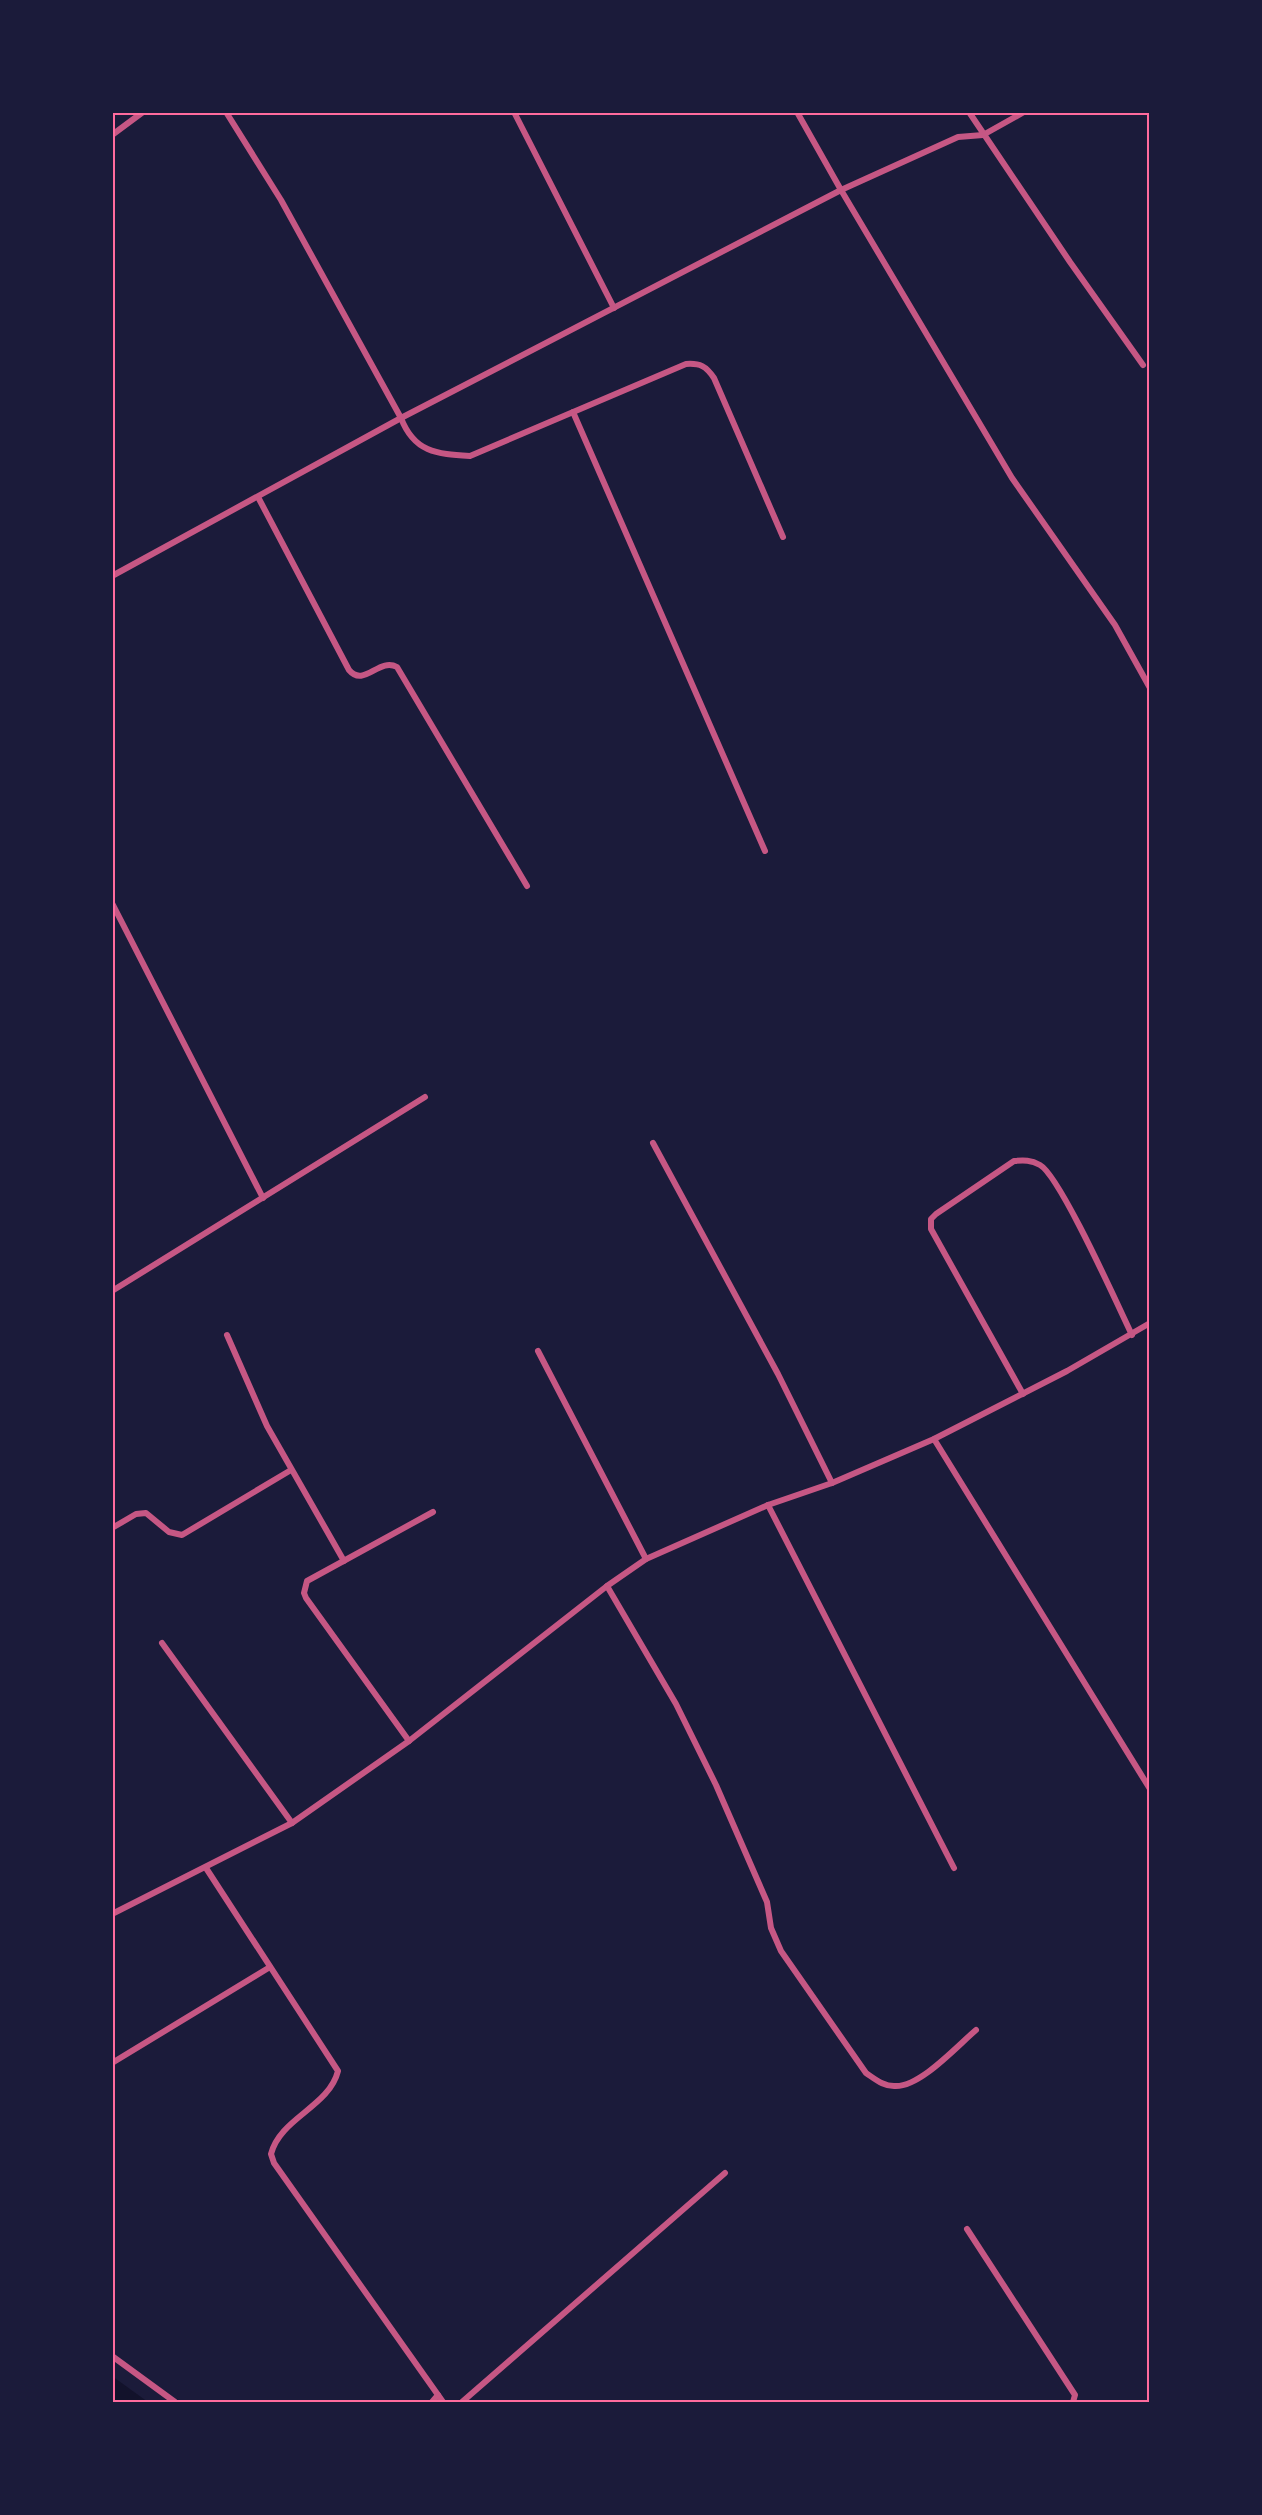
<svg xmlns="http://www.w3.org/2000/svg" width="1262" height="2515" font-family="Lora,serif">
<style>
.water{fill:#12122b}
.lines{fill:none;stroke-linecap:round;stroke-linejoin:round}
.minor{stroke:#c65784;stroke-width:6}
.neatline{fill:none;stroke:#ff6b9d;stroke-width:2}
</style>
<rect width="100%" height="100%" fill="#1b1b3a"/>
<!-- water -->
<polygon class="water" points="112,2376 148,2402 113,2402"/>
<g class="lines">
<!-- minor -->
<g class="minor">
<path d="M226,112L281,200L401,418C414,452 436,454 470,456L686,364C700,363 706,366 714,378L783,537"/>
<polyline points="514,112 614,308"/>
<polyline points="969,112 1070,262 1143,365"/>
<polyline points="1024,112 983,135 958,137 841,190 1012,478 1115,625 1150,688"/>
<polyline points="112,135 143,112"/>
<polyline points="573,412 765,851"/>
<path d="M258,497L349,670C364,688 379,657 397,667L527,886"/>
<polyline points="112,576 401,418 841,190 797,112"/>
<polyline points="112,903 263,1198"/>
<polyline points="653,1143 778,1374 832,1483"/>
<polyline points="112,1291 425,1097"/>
<polyline points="227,1335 267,1426 344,1561"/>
<polyline points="538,1351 646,1559"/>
<path d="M1023,1394L931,1229V1219L936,1214L1014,1161C1024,1160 1031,1160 1040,1165C1060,1176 1118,1306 1132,1335"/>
<polyline points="934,1439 1150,1789"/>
<polyline points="768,1505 954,1868"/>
<polyline points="112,1528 136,1514 146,1513 169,1532 182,1535 291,1470"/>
<path d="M607,1586L676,1704L716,1785L767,1902L771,1928L781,1951L866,2073C875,2079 884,2087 896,2086C921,2086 956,2047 976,2030"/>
<polyline points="162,1643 292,1823"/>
<polyline points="409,1741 306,1598 304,1593 307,1581 433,1512"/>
<path d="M206,1868L338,2071C329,2107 280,2118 271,2154L274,2163L443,2402"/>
<polyline points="112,1914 292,1823 409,1741 607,1586 646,1559 768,1505 832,1483 934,1439 1067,1371 1150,1323"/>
<polyline points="112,2063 270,1967"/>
<polyline points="967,2229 1075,2395 1073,2402"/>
<polyline points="112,2356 175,2402"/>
<polyline points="432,2402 438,2395"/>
<polyline points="462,2402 725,2173"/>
</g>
</g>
<!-- border -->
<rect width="1262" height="2515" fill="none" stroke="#1b1b3a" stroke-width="228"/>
<rect x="114" y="114" width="1034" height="2287" class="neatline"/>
</svg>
